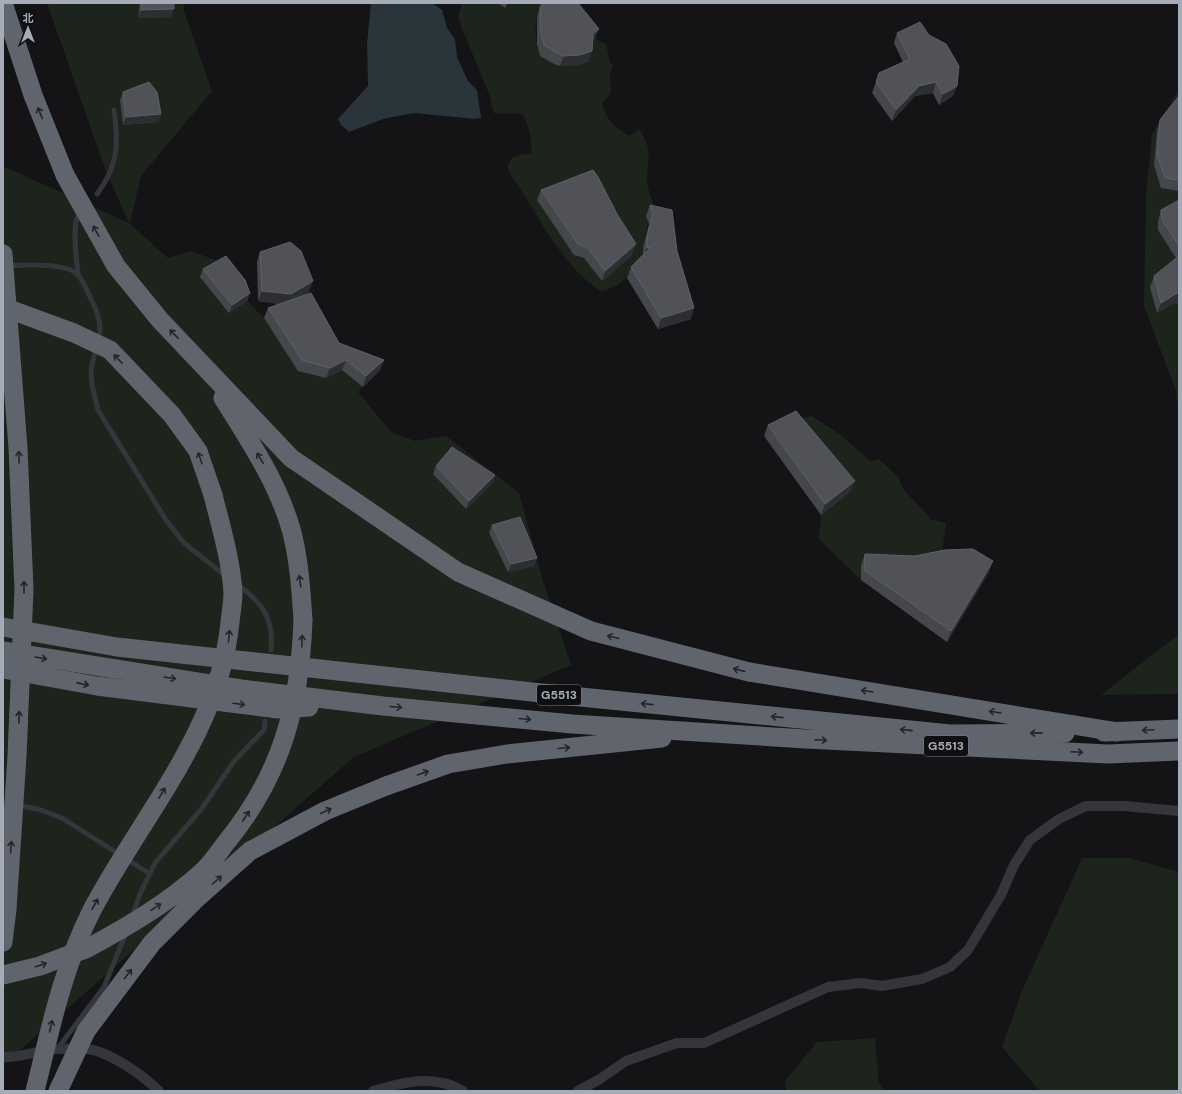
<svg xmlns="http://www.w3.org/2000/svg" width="1182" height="1094" font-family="'DM Sans','Noto Sans SC',sans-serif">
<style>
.green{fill:#1c241c}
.water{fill:#29343b}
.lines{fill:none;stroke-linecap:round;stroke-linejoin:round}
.service{stroke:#35363b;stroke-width:5}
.minor{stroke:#35363b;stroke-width:10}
.motorway{stroke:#60656d;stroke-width:19}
.motorway-bridge{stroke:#60656d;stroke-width:19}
.wall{fill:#45474b}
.shaded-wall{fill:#2d2e31}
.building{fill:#505257;stroke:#5d6066}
.oneway{stroke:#232428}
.labels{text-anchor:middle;stroke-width:3;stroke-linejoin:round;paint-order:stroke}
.shield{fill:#0f0f11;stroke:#787d85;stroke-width:1}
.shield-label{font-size:12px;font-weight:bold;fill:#a5acb7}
</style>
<rect width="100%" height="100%" fill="#141416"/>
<!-- green -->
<g class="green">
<polygon points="47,3 184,3 184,11 212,91 141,176 130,224 168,258 191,251 223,263 231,312 247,301 264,318 279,340 326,378 342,370 363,387 358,392 391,432 415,441 446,436 519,493 544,584 571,665 354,757 3,1065 3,166 129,223 105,169"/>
<path d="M462,3H567L537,17C534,30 536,43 540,56L560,66L577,65L589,45L595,39L606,44L610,62L613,66L610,73L611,93L602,104C609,123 613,125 629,136L639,129C653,149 648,157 647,178C647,187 651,198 654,206L651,210L643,247V258L636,271L616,286L602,292C559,264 539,215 511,175L507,167L512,158L524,154H531C533,140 529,128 523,115C513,111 505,115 494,113L489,94L461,26L458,17Z"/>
<polygon points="1179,89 1179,418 1176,391 1144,306 1146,194 1152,134"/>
<polygon points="812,416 841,435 871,462 879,459 899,478 903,489 932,520 946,523 941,560 861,565 861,580 819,539 821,515 850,491 792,421"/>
<polygon points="1179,634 1179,694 1101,695"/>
<polygon points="1082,858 1129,858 1179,872 1179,1091 1040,1091 1002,1047 1022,991"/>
<polygon points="875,1038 879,1083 885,1091 786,1091 785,1081 817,1042"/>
</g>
<!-- water -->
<polygon class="water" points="371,3 432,3 442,10 447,28 455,39 457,57 468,81 477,90 481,118 475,119 414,113 383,119 349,132 341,125 338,119 368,86 367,44"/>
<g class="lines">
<!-- service -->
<g class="service">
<path d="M97,194C118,166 119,144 114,110"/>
<path d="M7,266C23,265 69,262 79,276C84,283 88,293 92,301C97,310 102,326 99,336"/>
<path d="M78,275C77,262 71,224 79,215"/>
<polyline points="95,352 91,370 92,385 98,410 166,520 184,543 226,576"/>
<path d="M237,584C262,603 274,617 271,650"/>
<polyline points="18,805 41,810 62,818 150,874"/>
<polyline points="132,917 140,894 155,863 203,807 234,761 264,730 265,721"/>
<polyline points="58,1048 104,987 126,933"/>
</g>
<!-- minor -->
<g class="minor">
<path d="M3,1057C22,1058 39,1050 57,1049C66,1048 89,1048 97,1051C119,1059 142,1075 159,1091"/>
<path d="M373,1091C403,1082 435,1074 463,1091"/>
<polyline points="578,1091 600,1079 626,1061 677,1043 704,1043 828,987 861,983 882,986 922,979 950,967 968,950 1001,895 1014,865 1030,840 1059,819 1086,806 1124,806 1179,811"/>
</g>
<!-- motorway -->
<g class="motorway">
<polyline points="3,3 33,95 65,175 116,266 160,320 291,458 458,572 591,631 749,672 1117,732"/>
<polyline points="3,307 74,333 110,350 172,415 198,451 213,495"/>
<path d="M223,398C249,440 277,481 291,529C299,558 301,590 303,620"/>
<polyline points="3,627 117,647 541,693 950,734 1065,733"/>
<polyline points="3,651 241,689 383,706 572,724 806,739 1108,754 1179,751"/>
<polyline points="3,669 97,686 278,709 309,707"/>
<polyline points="1104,732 1179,729"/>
<polyline points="386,786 448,764 507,754 662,738"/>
<polyline points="3,975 40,966 85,949"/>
</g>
<!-- motorway-bridge -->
<g class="motorway-bridge">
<polyline points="3,254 18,448 24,589 17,756 7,909 3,942"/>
<path d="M86,949C127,927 168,903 202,872C211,864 218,853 225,844C281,776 300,707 303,620"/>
<path d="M35,1091C50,1030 63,967 92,910C141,817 220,731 230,622C231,612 233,602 233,593C231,560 221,527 213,495"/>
<polyline points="58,1091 86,1031 152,943 195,900 250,851 325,811 386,786"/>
</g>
</g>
<!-- wall -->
<g class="wall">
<polygon points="140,3 174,3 171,17 138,18"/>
<polygon points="498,3 508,3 505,8"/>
<polygon points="540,7 595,39 592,42 588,62 577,65 560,66 554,64 540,56 537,44 537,17"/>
<polygon points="897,33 957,86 953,96 939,105 933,93 915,96 892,121 872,93 879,73 903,62 894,43"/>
<polygon points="123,92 161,114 158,122 123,125 120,100"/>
<polygon points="1179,96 1179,191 1161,188 1154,165 1157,131 1160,120"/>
<polygon points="541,190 632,255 602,281 584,258 574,255 537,200"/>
<polygon points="1179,200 1179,304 1174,303 1157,313 1150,287 1154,276 1176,258 1158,230 1158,221 1161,210"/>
<polygon points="650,205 677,251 691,319 658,329 627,278 631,267 643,255 643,247 649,224 646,216"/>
<polygon points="260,252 309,292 301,297 339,343 384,360 380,370 363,387 342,370 326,378 298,371 264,318 268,308 280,304 258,301 257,262"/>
<polygon points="203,269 250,293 247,301 229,313 200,277"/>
<polygon points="768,425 851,491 821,515 764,436"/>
<polygon points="436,466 495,475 493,482 466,509 433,474"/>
<polygon points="492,525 537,558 534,566 508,572 489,533"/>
<polygon points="865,554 915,556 989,572 947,642 861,580 861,565"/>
</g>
<!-- shaded-wall -->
<g class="shaded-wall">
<polygon points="174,9 171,17 138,18 141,10"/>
<polygon points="599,29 595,39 589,45 593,34"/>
<polygon points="592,51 588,62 577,65 560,66 564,56"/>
<polygon points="936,82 933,93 915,96 892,121 896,110 919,86"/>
<polygon points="957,86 953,96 939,105 943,94"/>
<polygon points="161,114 158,122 123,125 126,117"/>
<polygon points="636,244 632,255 602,281 605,271"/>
<polygon points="651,247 643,258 647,248"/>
<polygon points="313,281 309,292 287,305 258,301 262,291"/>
<polygon points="250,293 247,301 229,313 232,305"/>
<polygon points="1177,293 1179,293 1179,304 1174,303 1157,313 1161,303"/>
<polygon points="694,308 691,319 658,329 661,318"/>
<polygon points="346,360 342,370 326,378 330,368"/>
<polygon points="384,360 380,370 363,387 366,376"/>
<polygon points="495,475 493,482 466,509 469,501"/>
<polygon points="855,481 851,491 821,515 825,504"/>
<polygon points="537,558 534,566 508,572 511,564"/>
<polygon points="993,561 989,572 947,642 951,631"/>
</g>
<!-- building -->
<g class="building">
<polygon points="142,3 174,3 174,9 141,10"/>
<polygon points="543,3 578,3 599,29 593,34 592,51 580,55 564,56 557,53 544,45 541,34 540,7"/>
<polygon points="920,22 929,35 946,44 959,66 957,86 943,94 936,82 919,86 896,110 876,82 879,73 910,59 897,33"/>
<polygon points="149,82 157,92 161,114 126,117 123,92"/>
<polygon points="1179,96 1179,180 1165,178 1157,155 1160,120"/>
<polygon points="593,170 598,177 617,214 636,244 605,271 588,248 578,244 541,190"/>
<polygon points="1179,200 1179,246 1162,220 1161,210"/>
<polygon points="650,205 672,210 677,251 694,308 661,318 631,267 651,247 647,248 647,237 653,214"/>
<polygon points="290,242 301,251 313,281 291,294 262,291 260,252"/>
<polygon points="226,256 245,280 250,293 232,305 203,269"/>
<polygon points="1179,256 1179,293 1177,293 1161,303 1154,276"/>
<polygon points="311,293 339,343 384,360 366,376 346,360 330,368 302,360 268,308"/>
<polygon points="796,411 855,481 825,504 768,425"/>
<polygon points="452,447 495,475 469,501 436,466"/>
<polygon points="520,517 537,558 511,564 492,525"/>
<polygon points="973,549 993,561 951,631 864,570 865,554 915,556 945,550"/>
</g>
<!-- one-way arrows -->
<defs><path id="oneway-shaft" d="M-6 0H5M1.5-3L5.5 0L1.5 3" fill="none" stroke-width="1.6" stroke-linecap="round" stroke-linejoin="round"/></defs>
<g class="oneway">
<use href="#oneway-shaft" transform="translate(40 113) rotate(-112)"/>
<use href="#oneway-shaft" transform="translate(96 231) rotate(-119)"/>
<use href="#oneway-shaft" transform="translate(174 334) rotate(-134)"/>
<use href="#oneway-shaft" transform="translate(118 359) rotate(-134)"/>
<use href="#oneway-shaft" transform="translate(19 457) rotate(-92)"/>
<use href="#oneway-shaft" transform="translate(200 458) rotate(-109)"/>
<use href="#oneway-shaft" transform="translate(260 458) rotate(-122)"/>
<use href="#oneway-shaft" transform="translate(300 581) rotate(-98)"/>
<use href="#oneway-shaft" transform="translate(24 587) rotate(-90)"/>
<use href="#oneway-shaft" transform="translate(229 636) rotate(-85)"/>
<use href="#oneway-shaft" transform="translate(613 637) rotate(-165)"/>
<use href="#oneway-shaft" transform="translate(302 641) rotate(-88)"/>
<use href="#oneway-shaft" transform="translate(41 658) rotate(10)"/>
<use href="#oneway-shaft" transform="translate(739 670) rotate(-165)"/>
<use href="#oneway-shaft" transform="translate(170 678) rotate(9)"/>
<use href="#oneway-shaft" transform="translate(83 684) rotate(11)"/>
<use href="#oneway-shaft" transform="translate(867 691) rotate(-171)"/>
<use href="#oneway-shaft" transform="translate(239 704) rotate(7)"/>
<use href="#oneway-shaft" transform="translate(647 704) rotate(-174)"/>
<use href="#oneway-shaft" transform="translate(396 707) rotate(5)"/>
<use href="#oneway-shaft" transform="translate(995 712) rotate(-171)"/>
<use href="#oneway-shaft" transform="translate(19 717) rotate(-88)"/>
<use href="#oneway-shaft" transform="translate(777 717) rotate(-174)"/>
<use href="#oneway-shaft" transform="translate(525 719) rotate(5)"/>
<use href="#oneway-shaft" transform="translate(906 730) rotate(-174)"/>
<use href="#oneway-shaft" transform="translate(1148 730) rotate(177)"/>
<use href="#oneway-shaft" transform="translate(1036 733) rotate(179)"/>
<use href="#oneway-shaft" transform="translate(821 740) rotate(3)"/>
<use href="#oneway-shaft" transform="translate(564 748) rotate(-5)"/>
<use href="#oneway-shaft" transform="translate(1077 752) rotate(3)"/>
<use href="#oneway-shaft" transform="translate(423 773) rotate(-19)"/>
<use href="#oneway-shaft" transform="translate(162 793) rotate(-59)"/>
<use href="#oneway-shaft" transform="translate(326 811) rotate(-25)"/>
<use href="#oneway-shaft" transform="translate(246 816) rotate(-57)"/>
<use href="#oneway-shaft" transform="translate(11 847) rotate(-86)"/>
<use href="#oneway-shaft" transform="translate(217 880) rotate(-42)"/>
<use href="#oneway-shaft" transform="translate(95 904) rotate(-61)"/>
<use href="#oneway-shaft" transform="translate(156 907) rotate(-34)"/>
<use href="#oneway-shaft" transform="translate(41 965) rotate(-18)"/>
<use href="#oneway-shaft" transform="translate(128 974) rotate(-53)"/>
<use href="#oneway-shaft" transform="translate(51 1026) rotate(-77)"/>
</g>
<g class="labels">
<!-- shield labels -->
<g class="shield">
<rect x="537" y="685" width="44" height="20" rx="3"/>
<rect x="924" y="736" width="44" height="20" rx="3"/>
</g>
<g class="shield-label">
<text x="559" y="699">G5513</text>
<text x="946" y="750">G5513</text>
</g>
</g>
<!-- border -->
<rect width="1182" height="1094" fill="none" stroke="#a5acb7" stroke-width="8"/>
<!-- north arrow -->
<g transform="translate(28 28)" stroke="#0f0f11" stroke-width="3" paint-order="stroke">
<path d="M0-3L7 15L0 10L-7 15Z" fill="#a5acb7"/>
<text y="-6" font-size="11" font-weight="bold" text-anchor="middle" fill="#a5acb7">北</text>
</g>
</svg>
